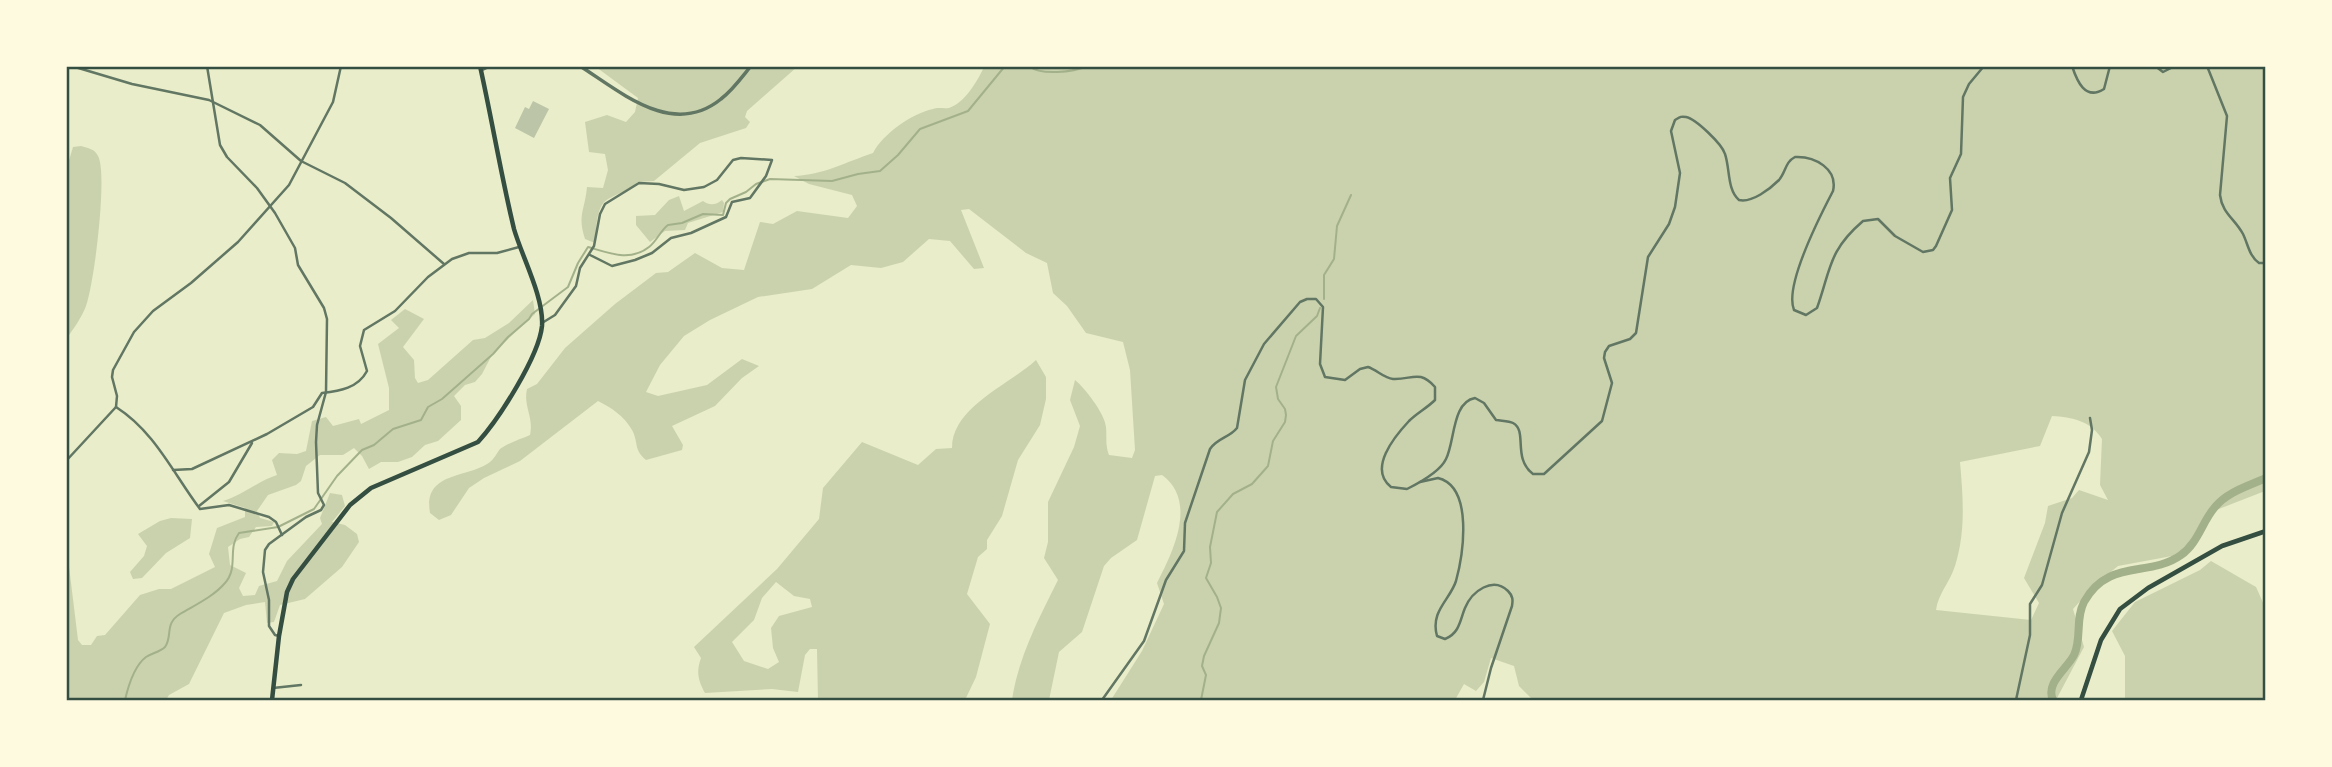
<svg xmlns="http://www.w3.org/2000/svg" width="2332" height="767" font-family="'Archivo Narrow',sans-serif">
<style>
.green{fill:#cad2ad;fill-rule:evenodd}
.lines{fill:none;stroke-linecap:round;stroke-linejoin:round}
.stream{stroke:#a3b18a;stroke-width:2}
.river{stroke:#a3b18a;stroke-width:8}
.building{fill:#bcc5a7}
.minor{stroke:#617663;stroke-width:2.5}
.tertiary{stroke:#617663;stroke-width:3.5}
.secondary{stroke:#344e41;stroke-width:4.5}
.trunk{stroke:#344e41;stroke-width:4.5}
.neatline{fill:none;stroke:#344e41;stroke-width:2.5}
</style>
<rect width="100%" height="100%" fill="#e9edc9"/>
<!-- green -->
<g class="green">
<path d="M596,67H797L747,111L745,117L750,122L746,128L700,143L654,181L638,182C628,191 619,193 608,199C595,207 597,229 595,243L585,239C577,215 585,210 587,187L603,188L608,170L605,154L589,152L585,122L607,115L626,122L635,112L638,98Z"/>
<path d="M984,67H2265V491L2206,514L2186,548L2172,556L2118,566L2095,585L2073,609L2084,647L2056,700H1533L1519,686L1514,666L1491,658L1484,682L1476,691L1464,684L1455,700H1111L1142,651L1164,604L1157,583C1173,552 1198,501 1162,475L1155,476L1137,540L1111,558L1104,566L1082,632L1059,652L1049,700H1012C1018,658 1039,618 1058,580L1044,558L1048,542V502L1074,447L1080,426L1070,400L1075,380C1085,388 1105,414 1106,427C1107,438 1105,444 1109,455L1132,458L1135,450L1130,370L1123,342L1086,333L1067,306L1053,293L1047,263L1026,253L969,209L961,210L984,268L974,269L950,241L929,239L903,262L881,268L851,265L812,289L758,297L710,320L684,336L660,365L646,392L658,396L707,385L742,359L759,366L742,378L715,406L672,426L683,445L682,450L646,460C633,449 639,443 632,430C624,416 612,408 598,401L520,461L484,478L469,488L451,515L439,520L430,513C423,471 467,479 490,462C494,459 497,453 500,449C508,443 521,439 530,435C534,417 523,406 527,389L537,384L565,348L615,304L656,273L668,272L695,253L722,268L744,270L760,222L773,224L797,211L848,218L857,206L852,195L809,184L794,176C823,175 846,162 873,153C883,134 911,114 933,109C938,107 944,109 949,108C965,103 978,80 984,67ZM2052,416C2072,417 2091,421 2102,439L2100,485L2108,500L2079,490L2072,498L2048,506L2045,523L2024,578L2039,603L2031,620L1936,610C1938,594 1950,582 1955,566C1966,531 1963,497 1960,462L2040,446Z"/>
<path d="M81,146C88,148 95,149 98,156C108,173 94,285 86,306C82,317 74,328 67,338V167L73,147Z"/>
<path d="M679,196L684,211L703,201C710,206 716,205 722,200L724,203L723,212L688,223L685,230L665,231L650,242L636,225V216L655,215L669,200Z"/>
<path d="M533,300L535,314L493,353L482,374L475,382L465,385L454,396L461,406V420L438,441L425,445L412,457L398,462H381L369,469L362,456L354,448L343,455H320L306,466L301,481L296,485L268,495L257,511L260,518L274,522L272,526L256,527L249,537L240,539L228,547L230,565L246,573L239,588L243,596L255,595L259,586L277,581L287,561L322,524L320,518L330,493L342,495L345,506L332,522L345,525L357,534L359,542L342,567L305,599L280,605L274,622L267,623L265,602L246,605L224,613L189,684L169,695L166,700H67L66,542L78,640L82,645H91L97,636L105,635L140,595L159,589H171L215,567L209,554L217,528L245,517V508L223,501C243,495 258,481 277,475L272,460L279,453L297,454L306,451L312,421L326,417L333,426L359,419L361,424L389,410V388L378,344L399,328L391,320L405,309L424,319L403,347L414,360L415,378L418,383L428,380L473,340L485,338L509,323Z"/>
<path d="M1036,360L1046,377V399L1040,425L1018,460L1002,516L987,540V549L978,557L967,594L990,624L976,677L965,700H818L817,649H810L805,655L798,692L772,689L705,693C698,680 696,672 701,658L694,647L777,569L819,519L823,488L862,442L918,465L936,449L952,448C952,407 1009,385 1036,360ZM776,582L794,596L810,599L812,607L779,616L771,628L773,648L779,662L768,669L744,661L732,642L754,620L762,598Z"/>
<polygon points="171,518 192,519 190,538 166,553 142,578 133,579 130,572 144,556 147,546 138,534 160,521"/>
<polygon points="2211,561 2256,587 2265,607 2265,700 2125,700 2125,656 2112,631 2135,602 2200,570"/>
</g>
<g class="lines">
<!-- stream -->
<g class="stream">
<path d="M1029,66C1041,76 1073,72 1088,66"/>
<polyline points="1324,299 1324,275 1334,259 1337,226 1351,195"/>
<polyline points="66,596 66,608"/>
<path d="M125,700C128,687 134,666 146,657C152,653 160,652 165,647C173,636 164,624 180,614C195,605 213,597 225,583C239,567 227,549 239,533L278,527L314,509L337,476L362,450L374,445L393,429L421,420L428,407L442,399L493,354L508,337L529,319L532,314L568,287L578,263L588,247C609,253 630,262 649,247C657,241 660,231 668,225L682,223L703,214L723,215L726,203L730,199L746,192L756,184L770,179L832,181L858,174L880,171L898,155L920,129L968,111L1005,66"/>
<polyline points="1201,700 1206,675 1202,666 1204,656 1219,623 1221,608 1217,597 1206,578 1211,563 1210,547 1217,512 1233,494 1252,484 1268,466 1273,441 1285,422 1286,415 1285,409 1278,399 1276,387 1296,336 1317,316 1320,308"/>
</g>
<!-- river -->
<path class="river" d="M2053,700C2045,683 2067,669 2074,655C2082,639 2075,619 2084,602C2108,558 2149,578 2181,555C2198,543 2202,522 2215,507C2227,492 2248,486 2266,478"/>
</g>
<!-- building -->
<polygon class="building" points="533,101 549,109 534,138 515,128 525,107 529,109"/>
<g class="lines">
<!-- minor -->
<g class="minor">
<polyline points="207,66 220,145 227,157 257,188 275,213 295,248 298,265 324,308 327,319 326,392 317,425 316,442 318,493 324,505 321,510 306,517 269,544 265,550 263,572 269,600 269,626 275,635 279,636"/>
<path d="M2072,66C2077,81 2085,101 2104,89L2110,66"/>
<polyline points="2155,66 2163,72 2175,66"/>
<path d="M2207,66L2227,116L2220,195C2222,213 2235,219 2243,234C2248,244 2249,256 2259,263H2266"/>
<polyline points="66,67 75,67 132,84 209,100 260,125 301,161 345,183 391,218 444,264"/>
<polyline points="542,323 555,315 576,286 580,268 594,246 600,214 605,204 639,183 659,184 684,190 704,187 717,180 733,160 741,158 772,160 766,176 750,198 732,202 726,217 691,233 671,238 652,253 635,260 612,266 590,255"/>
<path d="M116,407C155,432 173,473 200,509L229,505L269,517L276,522L282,535"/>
<polyline points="66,461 116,407 117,396 112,377 113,370 134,332 153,311 191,283 238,242 289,185 333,102 341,66"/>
<path d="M173,470L192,469L267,434L313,407L322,393C340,391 358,388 367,371L360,346L364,330L395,311L428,277L452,259L469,253H497L519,247"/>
<path d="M1420,482L1438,478C1474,487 1463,555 1456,581C1450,600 1430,611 1437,636L1445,639C1450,637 1454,634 1457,629C1461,622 1462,615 1465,608C1472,591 1493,576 1508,591C1513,596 1513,600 1512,606L1491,668L1483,700"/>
<polyline points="199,506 229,482 252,443"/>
<polyline points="273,688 301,685"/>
<path d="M1102,700L1144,641L1166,580L1184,551L1185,523L1210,449C1217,438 1229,438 1237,428L1245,380L1264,344L1300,302L1307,299H1316L1323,307L1320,364L1325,377L1345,380L1360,369L1368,367C1377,370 1384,378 1393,379C1412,380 1419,369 1435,387V400C1427,408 1417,413 1409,421C1394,437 1368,469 1391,487L1407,489C1419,483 1440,472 1446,459C1455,441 1452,402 1475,398L1484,403L1496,420C1502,421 1509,421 1513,423C1528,431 1512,458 1533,474H1544L1602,421L1612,383L1604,358L1605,352L1609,346L1630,339L1636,333L1648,257L1669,224L1675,207L1680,173L1671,131L1675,120C1680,117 1681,116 1686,117C1696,119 1722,144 1725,154C1730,168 1727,190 1739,200C1752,203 1770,189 1779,180C1786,172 1785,162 1795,157C1815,156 1838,169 1833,191C1821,214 1784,286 1794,310L1806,315L1817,308C1831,269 1828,251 1863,221L1878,219L1895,236L1923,252L1933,250L1936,246L1952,210L1950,178L1961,154L1963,97L1969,84L1984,66"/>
<polyline points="2016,700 2030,635 2030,604 2042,585 2062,513 2089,452 2092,430 2090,418"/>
</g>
<!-- tertiary -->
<g class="tertiary">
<path d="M580,66C622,93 673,138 721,99C733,90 742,77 751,66"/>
<polyline points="481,70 490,66"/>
</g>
<!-- secondary -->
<polyline class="secondary" points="2081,700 2101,640 2120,609 2148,588 2222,546 2266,531"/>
<!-- trunk -->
<path class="trunk" d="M272,700L279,636L287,592L293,579L350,505L371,488L478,442C499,419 539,356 542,326C544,297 522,257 514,229C501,175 492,120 480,66"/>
</g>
<!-- border -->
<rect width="2332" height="767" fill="none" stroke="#fefae0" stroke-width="136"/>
<rect x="68" y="68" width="2196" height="631" class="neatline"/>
</svg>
